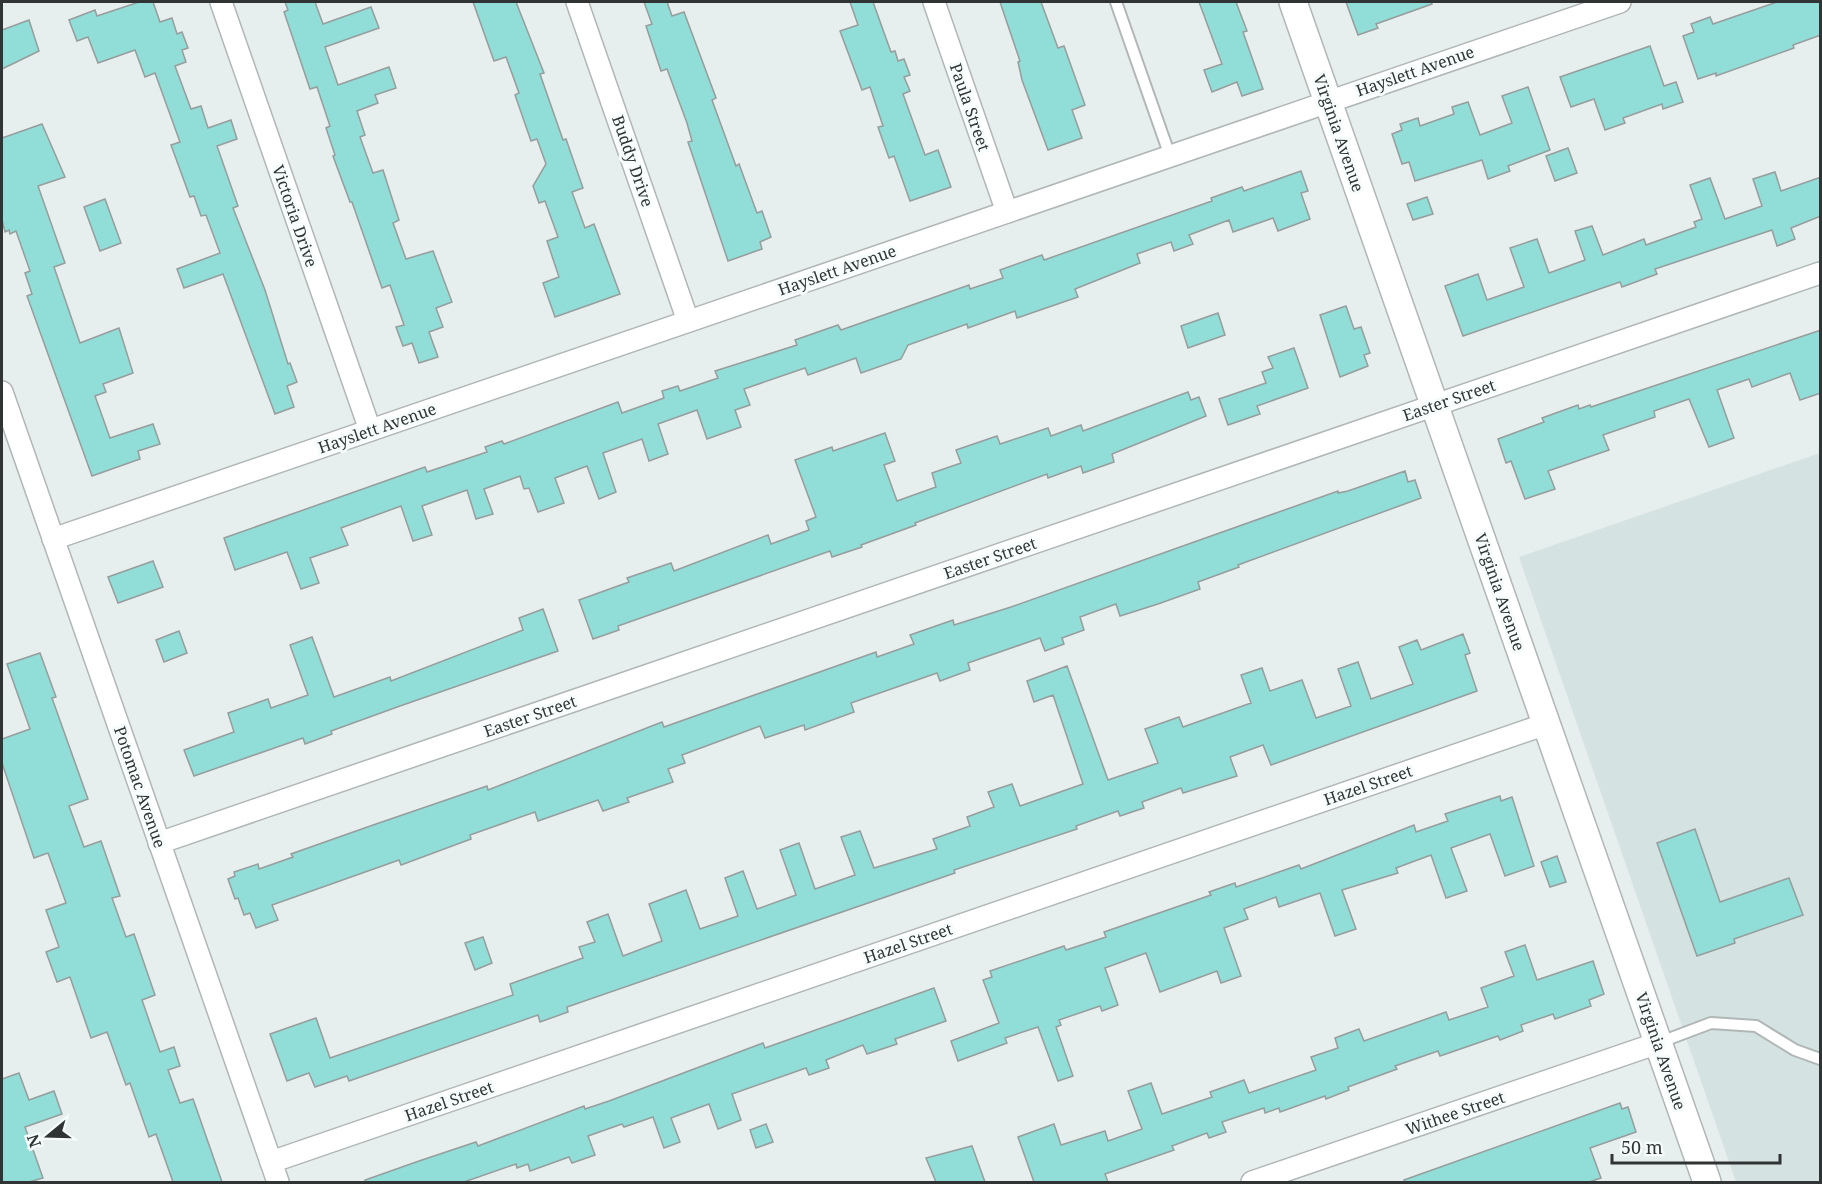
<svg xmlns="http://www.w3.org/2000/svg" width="1822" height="1184" font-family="'Noto Serif',serif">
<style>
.built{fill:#d4e3e1}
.building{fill:#90ded7;stroke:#969d9c;stroke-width:1.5}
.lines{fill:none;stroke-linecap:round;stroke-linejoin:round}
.service-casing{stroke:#b0b7b6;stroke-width:14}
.minor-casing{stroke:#b0b7b6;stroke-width:24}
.tertiary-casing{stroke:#b0b7b6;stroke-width:30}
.service{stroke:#fff;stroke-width:10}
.minor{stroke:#fff;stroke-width:21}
.tertiary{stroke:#fff;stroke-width:27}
.labels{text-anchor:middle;stroke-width:6;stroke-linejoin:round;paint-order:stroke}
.street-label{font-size:16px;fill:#313434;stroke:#f5fcfb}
</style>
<rect width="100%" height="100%" fill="#e7eeee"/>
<!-- built -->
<polygon class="built" points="1820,453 1820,1182 1736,1182 1519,557"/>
<!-- building -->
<g class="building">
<polygon points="139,2 153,2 160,22 172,18 177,34 182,32 188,48 182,50 186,62 175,66 191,109 201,106 208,128 231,120 237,139 217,146 238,206 233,208 265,290 288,364 290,363 297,382 287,386 294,407 275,414 223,274 184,288 177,269 220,253 206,215 201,216 194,196 190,197 171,145 180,142 155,73 145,77 135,50 98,63 88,37 77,41 69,20 95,10 97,16"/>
<polygon points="285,2 315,2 323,24 371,7 379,28 325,47 338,85 389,67 396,88 375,95 378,103 357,111 365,135 360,137 373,173 383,170 399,220 393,223 406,259 433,251 452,302 436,308 443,327 429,332 438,357 419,363 412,343 403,346 396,327 404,325 390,285 382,288 352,202 350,202 333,156 335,155 326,128 330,126 317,87 310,89 284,12 288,10"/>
<polygon points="473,2 516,2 544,73 540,74 563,140 566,139 583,188 572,192 585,228 594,224 620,294 555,317 543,283 559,277 547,241 558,237 545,201 539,203 533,186 546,164 537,139 531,141 515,95 519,93 506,57 494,61"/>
<polygon points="644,2 667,2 672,16 684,12 716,98 712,100 736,166 739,164 757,213 762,211 771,237 760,242 762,249 728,261 688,142 692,141 687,123 667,69 661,71 646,26 652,24"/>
<polygon points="850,2 873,2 891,52 895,51 898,61 904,59 910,75 904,77 910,91 903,94 925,155 938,150 951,187 910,201 894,156 889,158 878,127 883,126 870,87 862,90 840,31 858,25"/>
<polygon points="1000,2 1041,2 1058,48 1064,46 1085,105 1072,110 1082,138 1048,150 1022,80 1018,62 1020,61"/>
<polygon points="1199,2 1236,2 1247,31 1243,32 1263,89 1242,96 1237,82 1212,92 1204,70 1222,64"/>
<polygon points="1346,2 1431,2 1432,4 1376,24 1378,28 1358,35"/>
<polygon points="1777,2 1821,2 1821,35 1793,45 1794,48 1716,76 1716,73 1698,79 1683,36 1694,32 1691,24 1710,17 1713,24"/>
<polygon points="29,20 39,51 2,69 2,30"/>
<polygon points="1650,46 1664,86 1676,82 1683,102 1663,109 1662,104 1623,118 1625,123 1605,130 1594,99 1571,107 1560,77"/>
<polygon points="1528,87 1550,150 1508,166 1510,171 1488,179 1482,160 1415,181 1409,162 1402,164 1392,134 1402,130 1400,124 1418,118 1420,126 1454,114 1452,107 1468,102 1480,135 1512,123 1502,96"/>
<polygon points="42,124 65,177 38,186 65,263 54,267 80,343 119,328 133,373 103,384 106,392 95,396 110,438 153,424 160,444 138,451 140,459 92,476 27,296 32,294 25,273 30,271 16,231 10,234 9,230 5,232 2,220 2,138"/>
<polygon points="1568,148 1577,173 1555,181 1546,156"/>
<polygon points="1301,171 1308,191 1301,193 1310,219 1278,231 1273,218 1233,232 1229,220 1189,235 1193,244 1174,251 1171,242 1137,254 1140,263 1075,289 1078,297 1017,318 1015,311 968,328 967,324 908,345 901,359 861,373 856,358 808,375 805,368 744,389 750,405 735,410 741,427 707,439 697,410 658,424 668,454 649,461 642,439 603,453 616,492 599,499 587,466 555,478 564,503 538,512 529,488 524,489 520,476 484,489 493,514 476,519 467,490 422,506 432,535 413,541 401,506 341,528 348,545 310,558 319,583 301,589 287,552 235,570 224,538 425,467 427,472 487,452 485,447 502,441 504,444 618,402 622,413 664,398 662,391 678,386 680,391 718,378 715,371 797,345 795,340 838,325 841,330 969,285 970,289 1003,278 1000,270 1042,255 1044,260 1212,201 1211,198 1242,187 1244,191"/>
<polygon points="1775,172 1781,191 1821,177 1821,216 1791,228 1795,239 1777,246 1772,230 1655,269 1657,274 1622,287 1620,282 1463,336 1445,286 1478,274 1487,300 1524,287 1510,248 1537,239 1549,273 1585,260 1575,231 1592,226 1603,255 1644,239 1646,245 1696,227 1694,222 1702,219 1690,185 1710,178 1725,219 1762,206 1753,179"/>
<polygon points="1427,197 1433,214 1413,220 1407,204"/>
<polygon points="105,199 121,243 100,251 84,207"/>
<polygon points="1346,306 1354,329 1361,327 1370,353 1364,355 1368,366 1340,377 1320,315"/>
<polygon points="1218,313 1225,335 1188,348 1181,326"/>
<polygon points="1821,330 1821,393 1800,400 1790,373 1752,387 1749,379 1717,390 1734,438 1709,447 1689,399 1654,411 1655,417 1603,435 1609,450 1548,471 1555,489 1525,499 1511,461 1506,463 1498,439 1544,422 1542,418 1578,405 1579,409 1590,405 1591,407"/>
<polygon points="1294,348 1308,388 1257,406 1260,414 1228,425 1219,399 1266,383 1262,372 1273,368 1268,357"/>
<polygon points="1188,392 1191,400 1199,397 1206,416 1112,454 1114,462 1083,473 1081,466 1048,478 1047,474 915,523 916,525 861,545 862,547 832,557 830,551 618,626 619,630 593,639 579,600 629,582 627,578 671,563 674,571 768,535 771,544 809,530 806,521 816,517 795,460 832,447 833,451 885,433 895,461 884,465 897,501 936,487 932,473 961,463 956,450 997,436 1000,444 1048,428 1051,436 1081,425 1083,431"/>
<polygon points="1405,471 1408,482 1415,480 1421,498 1238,565 1239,567 1198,582 1200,589 1158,604 1120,616 1116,604 1080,617 1084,630 1062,638 1064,644 1045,651 1040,638 968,663 970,670 940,681 937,673 851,703 854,712 805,730 804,725 765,738 760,726 682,755 685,763 668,769 673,782 627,798 629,802 603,811 598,800 538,821 535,812 470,835 471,839 401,865 399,860 272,905 278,920 256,928 250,913 244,915 238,898 235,899 228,879 235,876 234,872 258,864 259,869 293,857 291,854 376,824 487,786 488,790 662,722 664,727 876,652 877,657 914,644 910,635 953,620 954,625 1011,607 1338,491 1338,493 1348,491"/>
<polygon points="153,561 163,587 118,603 108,577"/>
<polygon points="543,609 558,651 400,706 331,731 332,734 305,744 303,738 194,776 184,750 234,732 228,713 268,699 271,708 308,695 290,645 312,637 334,697 390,677 391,681 523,630 519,618"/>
<polygon points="179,631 187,653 164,662 156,640"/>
<polygon points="1463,634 1470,653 1465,655 1477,691 1271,765 1263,745 1230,757 1237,776 1183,793 1181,788 1142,802 1144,808 1120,816 1118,811 1076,826 1077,829 954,870 955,873 567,1007 568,1012 540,1022 538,1015 349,1081 347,1076 315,1087 309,1073 287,1081 270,1034 316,1018 330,1058 513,995 510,984 583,958 579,947 595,942 587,922 608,914 623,956 662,941 649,904 686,890 700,929 738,916 725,878 743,871 757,909 796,895 780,850 799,843 815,889 855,875 841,837 860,831 874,868 937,849 933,839 970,826 967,817 994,807 988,792 1012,784 1020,806 1083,784 1053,695 1034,702 1027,681 1067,666 1108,780 1158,763 1145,729 1179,717 1183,727 1251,703 1241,675 1262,668 1270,691 1302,680 1316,718 1351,706 1338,669 1358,662 1371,699 1413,684 1399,647 1417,640 1421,650"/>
<polygon points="40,653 56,697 52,698 88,799 69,806 84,847 101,841 120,896 112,898 126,937 134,934 155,995 142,1000 160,1052 174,1047 180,1066 168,1070 180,1103 193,1099 222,1182 173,1182 156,1134 149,1137 130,1083 126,1085 107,1032 91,1038 70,977 57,982 46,952 59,947 46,910 66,903 48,853 34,858 2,763 2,739 30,729 7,664"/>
<polygon points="1500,796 1501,801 1512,797 1534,866 1505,876 1490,834 1451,848 1467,891 1446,898 1431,855 1396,868 1398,873 1342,890 1356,929 1335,936 1320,893 1279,907 1276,897 1244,909 1248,919 1224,928 1241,976 1221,983 1217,971 1160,992 1146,953 1105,968 1118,1005 1102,1011 1100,1006 1059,1020 1061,1025 1056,1027 1073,1076 1058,1081 1038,1027 1005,1038 1007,1043 958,1061 951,1041 999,1023 983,980 992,977 990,971 1064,946 1066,950 1106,937 1104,932 1211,895 1209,892 1235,883 1236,887 1299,865 1301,869 1414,825 1416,832 1448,821 1445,814"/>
<polygon points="1695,829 1720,902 1789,878 1803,915 1734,939 1735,943 1697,956 1657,843"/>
<polygon points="1557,856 1566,882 1550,887 1541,862"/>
<polygon points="483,937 492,963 475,970 465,943"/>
<polygon points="1525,945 1537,980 1593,961 1604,994 1589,1000 1591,1006 1555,1019 1553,1014 1521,1025 1523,1031 1500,1040 1498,1036 1440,1056 1438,1051 1395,1066 1397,1069 1348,1087 1349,1090 1326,1099 1325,1096 1280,1112 1279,1108 1265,1113 1264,1108 1222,1122 1226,1132 1209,1138 1207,1133 1172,1146 1174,1150 1105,1174 1108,1182 1034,1182 1018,1137 1054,1124 1061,1145 1105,1131 1108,1141 1142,1129 1128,1091 1151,1083 1162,1114 1212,1097 1210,1092 1244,1080 1249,1093 1316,1070 1311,1057 1338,1048 1335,1038 1359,1029 1364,1041 1446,1012 1449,1020 1488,1007 1481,988 1514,976 1505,952"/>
<polygon points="934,988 946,1021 895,1039 897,1044 867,1054 863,1045 826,1060 829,1068 809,1075 806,1068 732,1094 741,1120 718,1129 709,1104 671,1118 680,1142 664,1148 653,1117 624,1127 622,1124 588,1136 595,1155 572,1163 569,1157 530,1171 528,1164 517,1168 516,1164 464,1182 365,1182 365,1180 419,1161 476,1142 478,1146 584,1106 585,1109 609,1101 763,1043 765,1048"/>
<polygon points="19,1073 29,1100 54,1091 62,1114 25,1127 43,1178 29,1182 2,1182 2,1079"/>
<polygon points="1620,1103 1622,1109 1628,1107 1636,1132 1590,1148 1601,1178 1589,1182 1405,1182 1404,1180"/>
<polygon points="766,1124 773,1142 756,1148 750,1130"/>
<polygon points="972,1146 985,1182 936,1182 926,1158"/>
</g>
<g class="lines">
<defs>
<g id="service">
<polyline points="1116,2 1170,156"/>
<polyline points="1658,1043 1711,1023 1756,1026 1795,1050 1820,1059"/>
</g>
<g id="minor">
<polyline points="221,2 370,430"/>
<polyline points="577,2 688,321"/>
<polyline points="934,2 1007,212"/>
<polyline points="2,392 278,1182"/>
<polyline points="53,539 1620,2"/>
<polyline points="159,843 1820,273"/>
<polyline points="271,1162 1546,724"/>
<polyline points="1252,1182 1658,1043"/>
</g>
<polyline id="tertiary" points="1293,2 1707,1182"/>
</defs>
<!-- service casing -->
<use href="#service" class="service-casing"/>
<!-- minor casing -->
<use href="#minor" class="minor-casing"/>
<!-- tertiary casing -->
<use href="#tertiary" class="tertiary-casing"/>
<!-- service -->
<use href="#service" class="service"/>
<!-- minor -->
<use href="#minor" class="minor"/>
<!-- tertiary -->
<use href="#tertiary" class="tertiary"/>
</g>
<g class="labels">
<!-- street labels -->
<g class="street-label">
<text transform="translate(1415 71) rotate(-19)" y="6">Hayslett Avenue</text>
<text transform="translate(970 107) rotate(71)" y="6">Paula Street</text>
<text transform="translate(1339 133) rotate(71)" y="6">Virginia Avenue</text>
<text transform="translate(633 161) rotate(71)" y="6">Buddy Drive</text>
<text transform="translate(295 216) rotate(71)" y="6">Victoria Drive</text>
<text transform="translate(837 270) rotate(-19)" y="6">Hayslett Avenue</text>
<text transform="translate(1449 400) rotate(-19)" y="6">Easter Street</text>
<text transform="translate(377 428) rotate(-19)" y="6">Hayslett Avenue</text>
<text transform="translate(990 558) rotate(-19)" y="6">Easter Street</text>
<text transform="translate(1500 592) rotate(71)" y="6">Virginia Avenue</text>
<text transform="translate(530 716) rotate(-19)" y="6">Easter Street</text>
<text transform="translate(1368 785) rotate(-19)" y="6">Hazel Street</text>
<text transform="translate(140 787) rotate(71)" y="6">Potomac Avenue</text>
<text transform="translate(908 943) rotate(-19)" y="6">Hazel Street</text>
<text transform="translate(1661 1051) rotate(71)" y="6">Virginia Avenue</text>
<text transform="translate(449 1101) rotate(-19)" y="6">Hazel Street</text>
<text transform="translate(1455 1113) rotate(-19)" y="6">Withee Street</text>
</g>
</g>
<!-- border -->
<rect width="1822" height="1184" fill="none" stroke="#313434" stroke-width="6"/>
<!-- north arrow -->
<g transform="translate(48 1136) rotate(251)" stroke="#f5fcfb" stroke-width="4.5" paint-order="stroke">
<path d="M0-4.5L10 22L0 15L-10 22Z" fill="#313434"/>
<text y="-9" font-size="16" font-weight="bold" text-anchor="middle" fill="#313434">N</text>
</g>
<!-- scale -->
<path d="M1612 1154v9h168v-9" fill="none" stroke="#313434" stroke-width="3"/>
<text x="1621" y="1154" font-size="18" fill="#313434" stroke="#f5fcfb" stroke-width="4.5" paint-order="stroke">50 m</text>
</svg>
